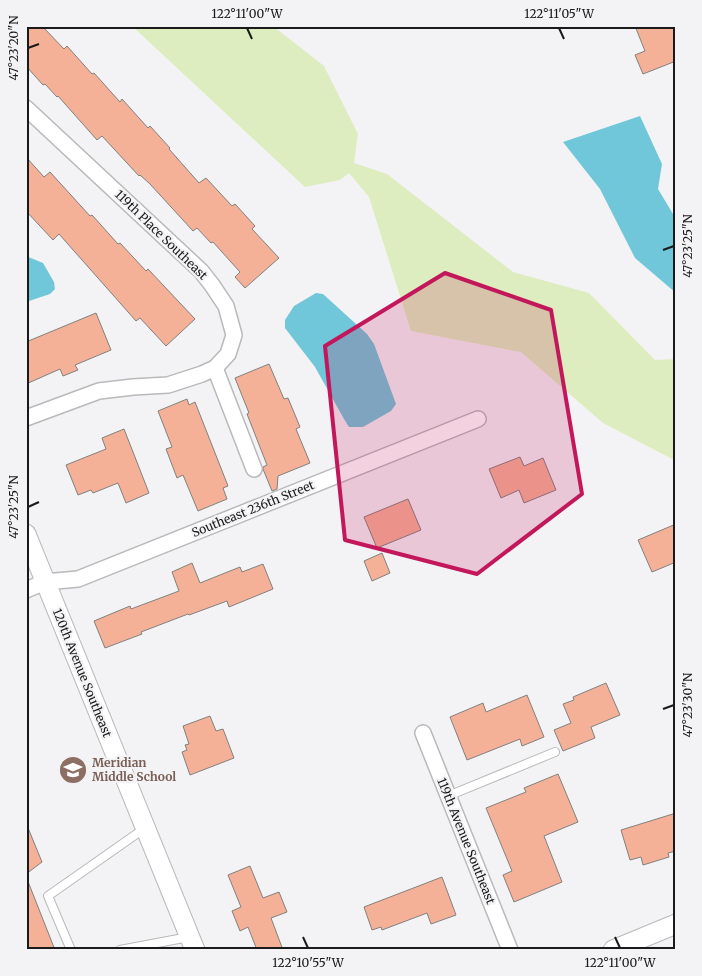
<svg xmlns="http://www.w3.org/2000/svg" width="702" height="976" font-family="Merriweather,serif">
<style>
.green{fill:#ddedbf}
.water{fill:#6fc7d9}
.building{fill:#f5b197;stroke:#81807f}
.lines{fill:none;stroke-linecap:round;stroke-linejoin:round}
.service-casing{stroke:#b9b9ba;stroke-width:10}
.minor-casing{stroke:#b9b9ba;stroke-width:18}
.tertiary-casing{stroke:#b9b9ba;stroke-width:21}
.service{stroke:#fff;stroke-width:8}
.minor{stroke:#fff;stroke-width:15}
.tertiary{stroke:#fff;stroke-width:19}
.marked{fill:#c2185b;fill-opacity:0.2;stroke:#c2185b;stroke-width:4;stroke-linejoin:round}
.ticks{fill:none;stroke:#1a1a1a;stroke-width:2}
.labels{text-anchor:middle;stroke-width:4.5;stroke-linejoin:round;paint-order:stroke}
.street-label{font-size:12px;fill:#1a1a1a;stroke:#f3f3f5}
.education-label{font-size:12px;font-weight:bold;fill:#785e54;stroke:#f3f3f5;text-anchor:start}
.neatline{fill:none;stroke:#1a1a1a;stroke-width:2}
.ticks-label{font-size:12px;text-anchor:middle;fill:#1a1a1a}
</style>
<rect width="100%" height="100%" fill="#f3f3f5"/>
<!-- green -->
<polygon class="green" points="132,26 273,26 324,66 358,134 354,163 387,174 513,272 589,293 655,360 676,359 676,461 603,423 521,352 411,331 369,197 349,173 340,180 305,187"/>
<!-- water -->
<g class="water">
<polygon points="640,116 662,164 658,189 676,219 676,293 635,258 600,189 563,142"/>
<polygon points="26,256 43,263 54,282 55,289 50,294 26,302"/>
<polygon points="316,293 323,294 367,334 374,344 396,404 391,411 363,427 349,427 344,419 315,367 285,328 285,320 294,306"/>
</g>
<!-- building -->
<g class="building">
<polygon points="26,26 42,26 64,49 67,46 92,74 94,73 120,102 122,99 148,128 150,126 170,148 169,149 199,183 206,178 232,206 235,204 255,226 252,229 279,258 245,288 235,277 240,272 213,242 211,243 197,228 193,231 150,184 140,175 139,176 102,136 97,140 58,96 57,97 45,84 43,85 26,66"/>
<polygon points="635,26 676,26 676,61 643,74 635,55 645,51"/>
<polygon points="26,157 44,177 50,172 90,216 92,215 118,244 120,243 146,271 148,269 195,319 166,346 140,318 136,321 59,234 53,240 26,211"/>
<polygon points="96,313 111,350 75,365 78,370 63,376 60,369 26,384 26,342"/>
<polygon points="269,364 284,399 288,398 300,427 296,429 310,463 278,476 277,489 272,491 263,469 263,467 267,465 247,414 249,413 235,378"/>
<polygon points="187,399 189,405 195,402 228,486 223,488 227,499 198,511 183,475 177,478 166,449 172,447 158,411"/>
<polygon points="124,429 149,493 126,503 118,483 93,493 91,490 78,495 66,465 106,449 102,438"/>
<polygon points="520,457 524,466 543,458 556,490 524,503 519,490 501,498 489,469"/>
<polygon points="408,499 421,530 377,548 364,517"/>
<polygon points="676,524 676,562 652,572 638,540"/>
<polygon points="382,553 390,573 372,581 364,561"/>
<polygon points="192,563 200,583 240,567 242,572 263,564 273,589 229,607 227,601 189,615 188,614 141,632 142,634 105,648 94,621 130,606 131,609 179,591 172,572"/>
<polygon points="606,683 620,715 591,727 595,738 563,751 554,730 571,723 563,704 574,700 573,697"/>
<polygon points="527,695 544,737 522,746 520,739 467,760 450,717 483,703 486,712"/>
<polygon points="210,716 216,731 223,729 234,758 190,775 182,752 187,750 185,745 189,744 183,726"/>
<polygon points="558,774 578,822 544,836 562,882 514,902 503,875 512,871 486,808 526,792 524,788"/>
<polygon points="676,813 676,851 668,853 669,857 643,865 641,857 630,860 621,830"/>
<polygon points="26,823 42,862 26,874"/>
<polygon points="250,866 263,898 279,892 287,912 271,918 283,950 257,950 248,927 240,931 232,911 241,907 228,875"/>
<polygon points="442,877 456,915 431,924 427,913 382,930 381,927 372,930 364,907"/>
<polygon points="26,879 27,879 55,950 26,950"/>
</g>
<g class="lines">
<defs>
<g id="service">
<polyline points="448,796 555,752"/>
<polyline points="71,950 48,896 145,828"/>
<polyline points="120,950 189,937"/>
</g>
<g id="minor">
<polyline points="26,108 201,271 212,285 226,306 234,335 228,354 215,368 202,374 168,385 133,387 99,391 26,418"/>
<polyline points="215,368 254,469"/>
<polyline points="26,590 45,582 78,579 478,419"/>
<polyline points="423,733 510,950"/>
</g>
<g id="tertiary">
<polyline points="26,534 195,950"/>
<polyline points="613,950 676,924"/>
</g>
</defs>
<!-- service casing -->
<use href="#service" class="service-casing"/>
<!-- minor casing -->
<use href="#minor" class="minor-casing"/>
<!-- tertiary casing -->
<use href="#tertiary" class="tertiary-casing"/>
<!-- service -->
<use href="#service" class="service"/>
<!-- minor -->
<use href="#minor" class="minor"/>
<!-- tertiary -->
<use href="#tertiary" class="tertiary"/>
</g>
<!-- marked area -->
<path class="marked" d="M445,273L551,310L582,494L477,574L345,540L325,346Z"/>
<!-- ticks -->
<path class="ticks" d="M247,28L252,39M559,28L564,39M28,48L39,44M663,250L674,246M28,507L39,502M663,709L674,705M303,937L308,948M615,937L620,948"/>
<!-- icons -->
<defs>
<symbol id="school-disc" viewBox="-11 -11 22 22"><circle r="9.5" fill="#8d6e63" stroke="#f3f3f5"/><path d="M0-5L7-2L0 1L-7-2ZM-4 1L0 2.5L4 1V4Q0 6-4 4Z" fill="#fff"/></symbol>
</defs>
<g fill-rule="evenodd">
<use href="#school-disc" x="57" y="754" width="32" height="32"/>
</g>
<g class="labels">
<!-- street labels -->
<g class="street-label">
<text transform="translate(161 235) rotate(44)" y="4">119th Place Southeast</text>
<text transform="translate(253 509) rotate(-22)" y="4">Southeast 236th Street</text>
<text transform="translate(82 673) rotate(68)" y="4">120th Avenue Southeast</text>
<text transform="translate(466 841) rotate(68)" y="4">119th Avenue Southeast</text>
</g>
<!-- education labels -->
<g class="education-label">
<text x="92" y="767">Meridian<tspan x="92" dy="14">Middle School</tspan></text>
</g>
</g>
<!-- border -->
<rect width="702" height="976" fill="none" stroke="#f3f3f5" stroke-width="55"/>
<rect x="28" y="28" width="646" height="920" class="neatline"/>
<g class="ticks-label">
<text x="247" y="18">122°11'00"W</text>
<text x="559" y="18">122°11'05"W</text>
<text transform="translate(14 48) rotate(-90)" y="4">47°23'20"N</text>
<text transform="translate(688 246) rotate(-90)" y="4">47°23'25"N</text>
<text transform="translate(14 507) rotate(-90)" y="4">47°23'25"N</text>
<text transform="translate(688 705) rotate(-90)" y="4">47°23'30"N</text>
<text x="308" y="967">122°10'55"W</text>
<text x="620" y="967">122°11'00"W</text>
</g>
</svg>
